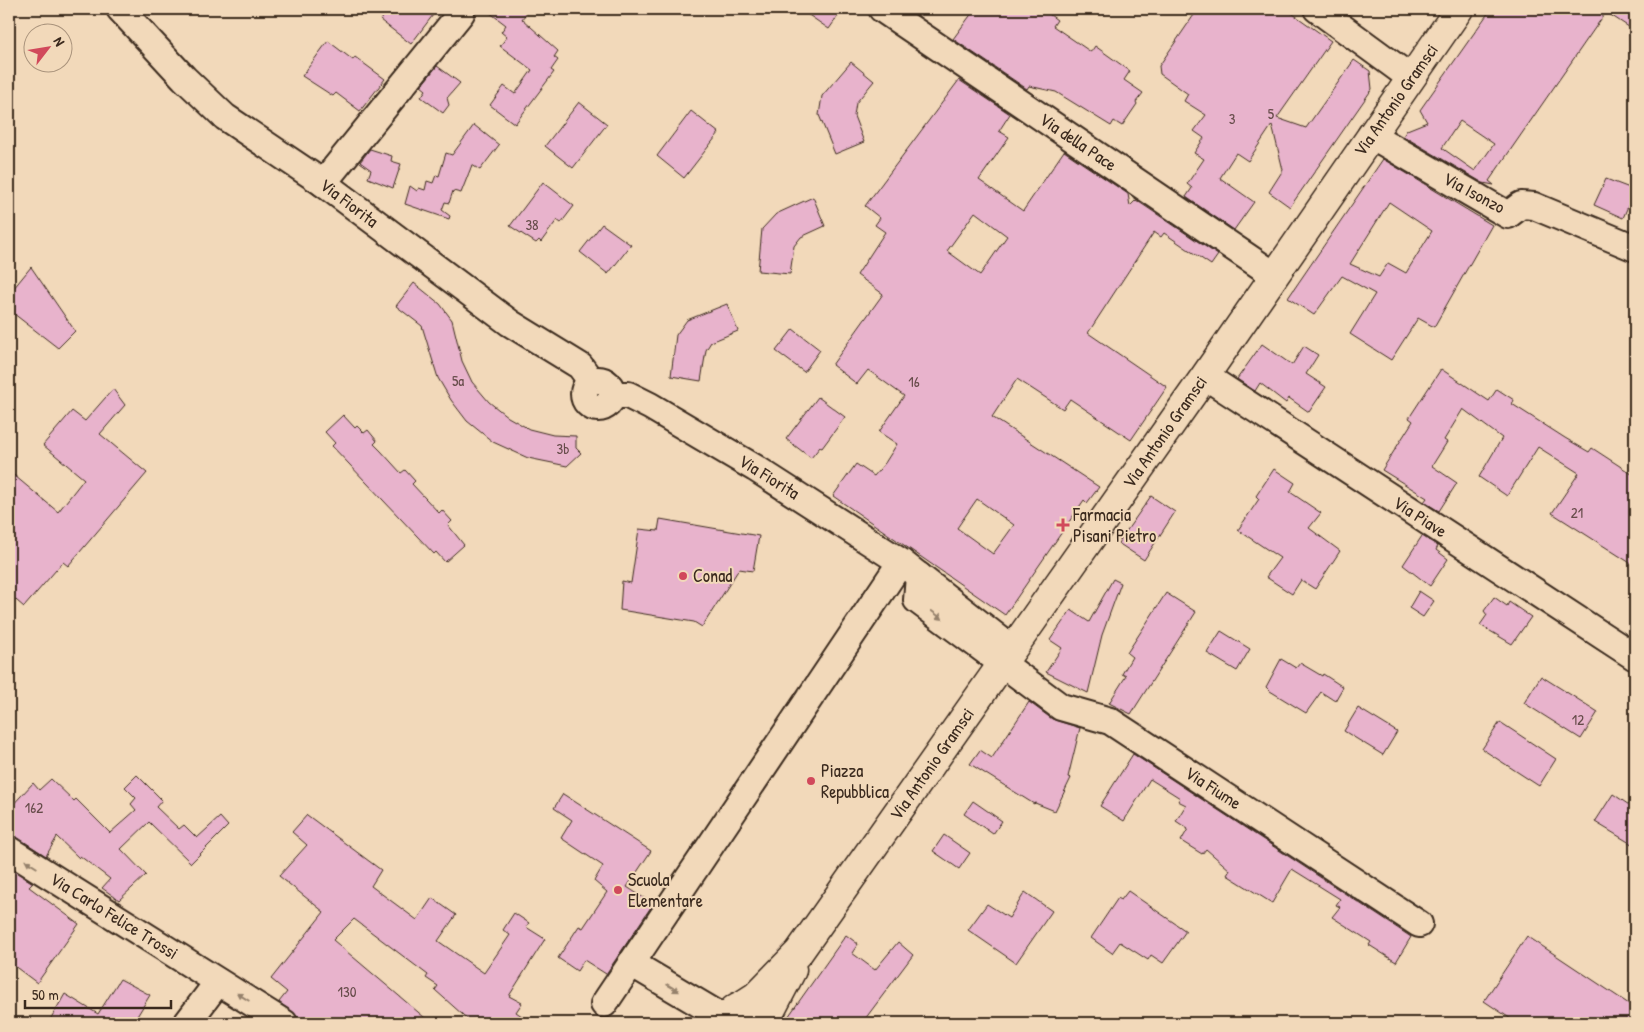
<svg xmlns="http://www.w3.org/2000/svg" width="1644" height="1032" font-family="'Patrick Hand',sans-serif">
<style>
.building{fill:#e8b3cc;stroke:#3b2a1e;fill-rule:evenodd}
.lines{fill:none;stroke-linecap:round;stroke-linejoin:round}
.minor-casing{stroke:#3b2a1e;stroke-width:30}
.major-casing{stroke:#3b2a1e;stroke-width:31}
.minor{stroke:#f2d9ba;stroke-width:26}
.major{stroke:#f2d9ba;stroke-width:28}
.oneway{fill:#96826c}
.poi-dot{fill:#d1495b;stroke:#f2d9ba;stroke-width:2}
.labels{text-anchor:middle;stroke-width:4;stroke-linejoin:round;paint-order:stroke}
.number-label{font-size:15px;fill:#664c4a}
.street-label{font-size:18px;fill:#3b2a1e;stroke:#f2d9ba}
.poi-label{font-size:18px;fill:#3b2a1e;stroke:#f2d9ba;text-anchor:start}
</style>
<rect width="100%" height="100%" fill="#f2d9ba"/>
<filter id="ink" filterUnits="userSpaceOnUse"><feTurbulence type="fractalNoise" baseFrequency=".02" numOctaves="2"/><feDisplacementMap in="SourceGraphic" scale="10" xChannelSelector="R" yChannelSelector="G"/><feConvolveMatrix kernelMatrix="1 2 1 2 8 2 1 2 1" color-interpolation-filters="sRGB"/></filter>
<g filter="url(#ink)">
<!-- building -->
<g class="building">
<polygon points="389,9 425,9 433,15 411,44 380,20"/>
<polygon points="485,9 529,9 522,19 558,51 554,57 558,60 551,70 554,72 515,124 490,105 504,86 515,94 532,70 500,46 507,37 501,32 506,25"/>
<polygon points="800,9 843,9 829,29"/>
<polygon points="975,9 1042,9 1057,20 1053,26 1091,52 1095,46 1130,71 1124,80 1143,93 1136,102 1137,104 1122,126 1114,121 1111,126 1056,92 1029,86 1027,89 953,39"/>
<polygon points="1198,9 1286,9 1331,41 1277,118 1306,128 1354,60 1370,71 1372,89 1290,207 1269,192 1283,170 1272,125 1248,161 1236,153 1220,178 1254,202 1234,230 1186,197 1192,188 1187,184 1204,159 1194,153 1204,138 1194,131 1206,115 1184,101 1188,94 1160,74 1159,66"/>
<path d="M1491,9H1635V31L1606,12L1489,181L1494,185L1483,183L1403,136L1407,130L1427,122L1420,110ZM1460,121L1494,144L1475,171L1442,148Z"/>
<polygon points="328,41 353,60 355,57 385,79 360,111 336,93 333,96 302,76"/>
<polygon points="851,62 874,81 856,103 854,116 864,142 835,154 819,115 822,96"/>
<polygon points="437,66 460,83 447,98 449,105 443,113 421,97 426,90 421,86"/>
<path d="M959,80L1010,114L999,131L1009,137L979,180L1023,211L1064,151L1128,194L1130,206L1136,200L1218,255L1211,265L1164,233L1161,237L1154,232L1088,333L1167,387L1131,440L1070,399L1063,409L1017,379L992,417L1099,487L1087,503L1084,500L1005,615L833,496L856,464L874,476L885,463L897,444L879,432L904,396L868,370L857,384L832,365L883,294L857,275L885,232L875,225L880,218L865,206ZM975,212L1007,236L980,275L947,251ZM977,499L1014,525L993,554L957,528Z"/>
<polygon points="579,102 607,124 573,168 545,146"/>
<polygon points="691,111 719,133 684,178 657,156"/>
<polygon points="474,125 499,145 480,170 472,165 461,193 453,191 449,203 445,202 442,210 450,216 449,219 405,204 410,186 417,191 419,188 425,190 427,181 433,183 436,175 439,176 446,153 452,155"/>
<polygon points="370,149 392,156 391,161 401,164 393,188 368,178 371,170 360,162"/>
<path d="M1383,159L1492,225L1434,327L1418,318L1391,360L1350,334L1375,294L1342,276L1314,315L1288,298ZM1389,202L1432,231L1406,273L1388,263L1379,277L1350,264Z"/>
<polygon points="1606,179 1635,190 1623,218 1594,205"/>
<polygon points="543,182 574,206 561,223 557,220 541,242 539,240 536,243 510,226"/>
<polygon points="813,197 825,226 801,237 794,246 790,274 758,271 762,229 776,214"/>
<polygon points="602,224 631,245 608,274 580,252"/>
<polygon points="31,267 75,331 58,348 9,310 9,294"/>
<polygon points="414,283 440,304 452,320 462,361 472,382 489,402 508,417 529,429 553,435 576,436 576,448 581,453 567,466 528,458 493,442 467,421 451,400 438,378 422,326 396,306"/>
<polygon points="727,304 738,331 711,342 706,350 701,381 671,376 676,335 687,320"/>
<polygon points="793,329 820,350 804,372 776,351"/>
<polygon points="1262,344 1292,365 1304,346 1318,355 1306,374 1326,387 1309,412 1289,398 1286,403 1260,383 1255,391 1237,379"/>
<polygon points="1441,369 1489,401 1497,389 1514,400 1512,404 1565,438 1589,452 1592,448 1635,476 1635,566 1552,513 1579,473 1538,447 1507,496 1479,477 1502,438 1463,409 1444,440 1447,442 1432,466 1457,483 1439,511 1424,502 1427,498 1382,470 1413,421 1409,418"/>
<polygon points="113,389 125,405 100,434 147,473 68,566 63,562 24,607 9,594 9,471 58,512 84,479 43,445 72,411 85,421"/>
<polygon points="818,397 845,417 822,448 820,447 811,458 786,439"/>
<polygon points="343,415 355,428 357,426 364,433 368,430 377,441 374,444 381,451 401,473 405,470 415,481 412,484 439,513 442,510 452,521 448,525 464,545 445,562 436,552 434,554 332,446 335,443 325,432"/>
<polygon points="1274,469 1295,483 1290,492 1321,513 1309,528 1340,551 1315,589 1301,580 1292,594 1266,577 1280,558 1238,530 1259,499 1256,496"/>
<polygon points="1151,496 1175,512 1144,560 1118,543"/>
<polygon points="660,519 759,536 753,571 739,569 702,627 694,622 620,610 622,581 631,583 639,529 658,531"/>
<polygon points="1422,536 1438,546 1436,550 1448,559 1430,586 1403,565"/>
<polygon points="1113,579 1121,583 1102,635 1088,693 1046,672 1062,648 1050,640 1071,610 1089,622"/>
<polygon points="1419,591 1434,601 1423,617 1409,608"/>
<polygon points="1166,593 1196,612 1131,714 1109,703 1126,676 1122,674 1132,657 1127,653"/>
<polygon points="1494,597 1507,606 1509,602 1531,617 1512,644 1480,625 1487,615 1484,611"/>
<polygon points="1221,631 1250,649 1237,671 1207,653"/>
<polygon points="1281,659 1296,668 1300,663 1322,676 1323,674 1343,687 1335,701 1321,692 1306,713 1270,691 1266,687"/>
<polygon points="1541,676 1598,712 1581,739 1524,703"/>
<polygon points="1029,702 1052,719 1080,728 1068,777 1071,778 1055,811 1035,803 1034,804 970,764 980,750 992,758"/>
<polygon points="1358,708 1397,732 1383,755 1344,731"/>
<polygon points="1500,722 1556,759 1539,786 1482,749"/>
<polygon points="1133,754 1411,937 1396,962 1369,945 1371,942 1332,917 1340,907 1336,905 1340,899 1292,869 1272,903 1227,875 1230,870 1206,849 1202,854 1181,841 1188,829 1176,821 1186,805 1178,801 1180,798 1150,779 1124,821 1100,806"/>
<polygon points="137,775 162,800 156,807 179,829 184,825 197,838 220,817 228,826 191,863 149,822 121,849 146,875 119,900 102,888 110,879 80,856 79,858 57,837 46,856 17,837 9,835 9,809 33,783 39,790 51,779 74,801 76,799 110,833 136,810 131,804 136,798 125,787"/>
<polygon points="563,794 651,851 627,887 653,904 606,974 584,960 577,971 558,958 579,926 583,928 607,892 594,881 603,866 561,838 572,820 554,808"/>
<polygon points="1613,794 1635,809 1635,846 1595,822"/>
<polygon points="973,801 1002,821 993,834 964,814"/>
<polygon points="307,815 381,870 371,886 417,920 432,898 456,915 438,941 484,973 510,935 503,930 514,913 529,923 526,927 545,939 509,996 522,1003 516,1012 532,1023 472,1023 435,990 438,986 426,978 428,975 354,919 333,940 431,1023 305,1023 279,1002 287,992 271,979 324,912 279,876 307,845 292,832"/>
<polygon points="944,835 970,853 959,869 933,851"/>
<polygon points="9,868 33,883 29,887 79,924 37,983 9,962"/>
<polygon points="1128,891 1186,931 1163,963 1151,955 1148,960 1120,942 1112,953 1091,938 1118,898 1121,900"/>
<polygon points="1025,892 1052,911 1016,963 968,930 987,904 1009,918"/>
<polygon points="846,935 858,944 852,953 875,970 898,942 913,955 862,1023 796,1023 788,1017"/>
<polygon points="1527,936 1635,1008 1635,1023 1517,1023 1484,1001"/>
<polygon points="120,979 150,995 133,1023 48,1023 65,994 98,1014"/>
</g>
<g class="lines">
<defs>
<g id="minor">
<polyline points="120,9 184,78 225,117 323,183 510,323 580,366 591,381"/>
<polyline points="882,9 1274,275"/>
<polyline points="1317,9 1411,78"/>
<polyline points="1371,135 1508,215 1521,205 1534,206 1635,248"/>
<polyline points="323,183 461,13"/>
<polyline points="1205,376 1635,657"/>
<circle cx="598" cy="394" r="14"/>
<polyline points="612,395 628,395 650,406 755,468 901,562 1012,649"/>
<polyline points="919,576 917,600 1061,707 1110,721 1419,924"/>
<polyline points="9,850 284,1023"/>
<polyline points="631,963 727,1020"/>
<polyline points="604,1004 901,562"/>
<polyline points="187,1023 218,982"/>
</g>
<g id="major">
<polyline points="742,1005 756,996 799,952 1205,376 1459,9"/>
<polyline points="767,1018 792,970"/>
<path d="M727,1023C729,1008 745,999 758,1008"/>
</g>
</defs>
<!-- minor casing -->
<use href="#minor" class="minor-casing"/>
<!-- major casing -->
<use href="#major" class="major-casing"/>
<!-- minor -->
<use href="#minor" class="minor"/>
<!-- major -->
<use href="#major" class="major"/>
</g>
<!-- one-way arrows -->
<defs><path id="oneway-solid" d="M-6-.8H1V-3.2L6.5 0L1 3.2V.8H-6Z" transform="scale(1.25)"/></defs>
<g class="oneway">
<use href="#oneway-solid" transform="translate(937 615) rotate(37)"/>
<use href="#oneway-solid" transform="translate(31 864) rotate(-148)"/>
<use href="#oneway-solid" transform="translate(673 988) rotate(31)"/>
<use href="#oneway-solid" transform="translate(243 997) rotate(-148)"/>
</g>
</g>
<!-- markers -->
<g class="poi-dot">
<path d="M1060.5 517.5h5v5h5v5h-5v5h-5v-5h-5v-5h5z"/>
<circle cx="683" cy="576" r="5"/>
<circle cx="811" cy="781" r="5"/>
<circle cx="618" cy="890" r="5"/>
</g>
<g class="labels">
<!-- number labels -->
<g class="number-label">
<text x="1271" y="119">5</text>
<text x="1232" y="124">3</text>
<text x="532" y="230">38</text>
<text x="458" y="386">5a</text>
<text x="914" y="387">16</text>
<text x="563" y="454">3b</text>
<text x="1577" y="518">21</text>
<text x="1578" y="725">12</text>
<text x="34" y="813">162</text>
<text x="347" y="997">130</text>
</g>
<!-- street labels -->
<g class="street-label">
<text transform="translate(1396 100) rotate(-55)" y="6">Via Antonio Gramsci</text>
<text transform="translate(1078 142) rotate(34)" y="6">Via della Pace</text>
<text transform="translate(1474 193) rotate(28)" y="6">Via Isonzo</text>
<text transform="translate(349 203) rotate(37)" y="6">Via Fiorita</text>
<text transform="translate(1165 432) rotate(-55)" y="6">Via Antonio Gramsci</text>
<text transform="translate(769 477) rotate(32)" y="6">Via Fiorita</text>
<text transform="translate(1420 517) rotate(33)" y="6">Via Piave</text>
<text transform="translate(932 764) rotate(-55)" y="6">Via Antonio Gramsci</text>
<text transform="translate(1213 788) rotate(33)" y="6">Via Fiume</text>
<text transform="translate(114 916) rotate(32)" y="6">Via Carlo Felice Trossi</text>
</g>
<!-- poi labels -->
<g class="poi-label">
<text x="1073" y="521">Farmacia<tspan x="1073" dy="21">Pisani Pietro</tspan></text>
<text x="693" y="582">Conad</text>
<text x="821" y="777">Piazza<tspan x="821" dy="21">Repubblica</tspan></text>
<text x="628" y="886">Scuola<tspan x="628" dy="21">Elementare</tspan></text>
</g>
</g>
<!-- margin -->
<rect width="1644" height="1032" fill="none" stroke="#f2d9ba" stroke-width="30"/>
<rect x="15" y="15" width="1614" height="1002" fill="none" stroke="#3b2a1e" stroke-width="2" filter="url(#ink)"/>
<!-- north arrow -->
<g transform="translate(48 48) rotate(59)"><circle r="24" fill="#f2d9ba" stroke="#a9937c"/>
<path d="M0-4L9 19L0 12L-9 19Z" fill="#d1495b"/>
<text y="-8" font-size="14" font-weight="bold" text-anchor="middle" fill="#3b2a1e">N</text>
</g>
<!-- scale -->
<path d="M25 1000v8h146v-8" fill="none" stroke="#3b2a1e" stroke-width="2.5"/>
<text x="32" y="1000" font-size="15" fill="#3b2a1e" stroke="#f2d9ba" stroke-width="4" paint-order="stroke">50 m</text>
</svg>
